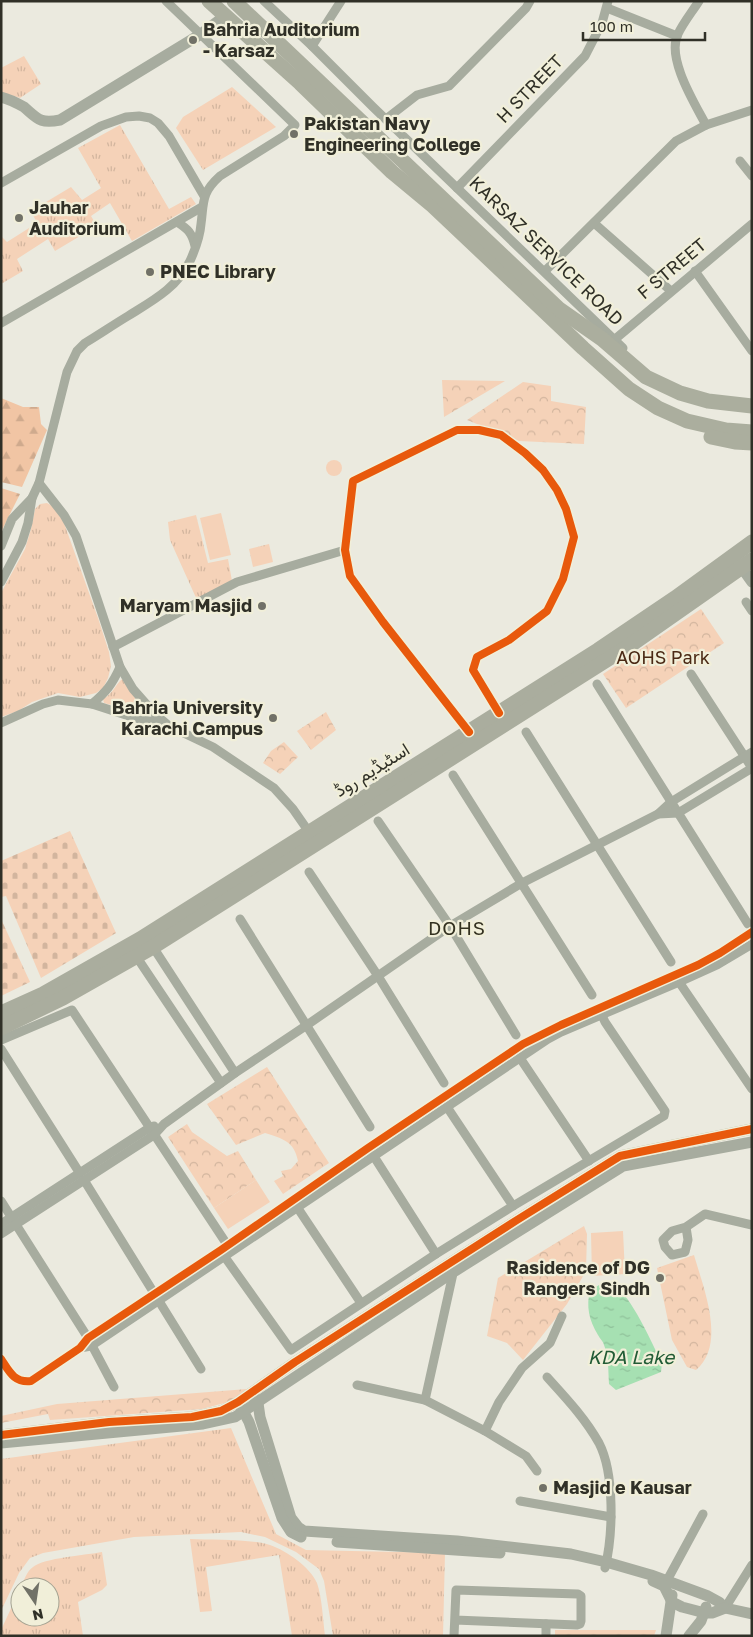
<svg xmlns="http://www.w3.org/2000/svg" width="753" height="1637" font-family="'Golos Text',Vazirmatn,sans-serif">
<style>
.grass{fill:url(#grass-tufts)}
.forest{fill:url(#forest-firs)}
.cemetery{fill:url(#cemetery-stones)}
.park{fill:url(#park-crowns)}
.garden{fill:#f5d2b8}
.water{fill:url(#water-ripples)}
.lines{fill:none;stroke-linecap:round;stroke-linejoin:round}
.minor{stroke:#a7ac9f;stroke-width:9}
.tertiary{stroke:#a7ac9f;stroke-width:11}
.primary{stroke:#aaad9e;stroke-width:15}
.trunk{stroke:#abae9e;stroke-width:15}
.cycleway-casing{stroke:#f1efd9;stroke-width:11}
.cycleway{stroke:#e8590c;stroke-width:8}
.poi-dot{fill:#717167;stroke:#f1efd9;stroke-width:2}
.labels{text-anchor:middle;stroke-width:4.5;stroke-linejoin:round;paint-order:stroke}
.poi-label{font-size:18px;font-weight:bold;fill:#303027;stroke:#f1efd9;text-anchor:start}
.street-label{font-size:18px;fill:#303027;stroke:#f1efd9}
.park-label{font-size:18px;fill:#4b2a15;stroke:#f1efd9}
.neighbourhood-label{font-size:19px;letter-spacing:1px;fill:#333120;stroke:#f1efd9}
.water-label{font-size:19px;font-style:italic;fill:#215b35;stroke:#f1efd9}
</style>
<defs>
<pattern id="grass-tufts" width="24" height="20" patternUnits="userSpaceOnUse" patternTransform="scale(1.25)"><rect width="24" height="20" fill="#f5d2b8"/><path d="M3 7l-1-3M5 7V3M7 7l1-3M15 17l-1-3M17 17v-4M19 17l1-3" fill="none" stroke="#d2b59e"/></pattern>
<pattern id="forest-firs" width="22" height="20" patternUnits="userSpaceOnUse" patternTransform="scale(1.25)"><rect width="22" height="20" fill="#f1c5a4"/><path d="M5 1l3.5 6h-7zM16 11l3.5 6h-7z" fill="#cfaa8d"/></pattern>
<pattern id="cemetery-stones" width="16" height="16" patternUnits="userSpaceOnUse" patternTransform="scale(1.25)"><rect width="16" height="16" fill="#f5d2b8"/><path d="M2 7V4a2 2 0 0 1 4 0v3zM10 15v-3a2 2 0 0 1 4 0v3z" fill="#d2b59e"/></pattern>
<pattern id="park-crowns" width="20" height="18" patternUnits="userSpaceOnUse" patternTransform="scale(1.25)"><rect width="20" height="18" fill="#f5d2b8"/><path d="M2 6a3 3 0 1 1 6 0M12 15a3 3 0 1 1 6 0" fill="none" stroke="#d2b59e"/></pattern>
<pattern id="water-ripples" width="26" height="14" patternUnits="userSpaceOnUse" patternTransform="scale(1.25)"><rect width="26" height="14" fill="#a6e0b2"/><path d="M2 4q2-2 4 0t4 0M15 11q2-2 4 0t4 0" fill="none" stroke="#8fc099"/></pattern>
</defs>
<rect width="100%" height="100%" fill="#ebeadf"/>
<!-- grass -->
<g class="grass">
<polygon points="24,56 41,84 20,98 1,92 1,68"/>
<polygon points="232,87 276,127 203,170 176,128 183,117"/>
<polygon points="120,125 169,209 191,197 196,204 132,241 110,203 91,216 97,226 55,251 48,239 17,259 23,271 1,284 1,236 7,242 37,223 31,211 71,187 82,200 101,188 78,148"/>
<circle cx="334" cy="468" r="8"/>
<polygon points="47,503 54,507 64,523 98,618 109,652 111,666 108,678 103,688 96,693 80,697 58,693 32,702 18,711 1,717 1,593 25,549 31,529 35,509 40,504"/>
<polygon points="196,515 208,563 228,559 232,581 197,600 170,540 168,522"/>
<polygon points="269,544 273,562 253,567 249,549"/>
<path d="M122,679L146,714L104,703L103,699C113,694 115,685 122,679Z"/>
<polygon points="231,1428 276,1534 306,1550 445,1553 443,1636 333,1636 324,1581 319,1569 296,1552 265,1537 241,1532 134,1537 43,1553 30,1558 19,1573 1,1611 1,1459"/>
<path d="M190,1539C212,1540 251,1539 270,1545C287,1551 310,1567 317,1583C322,1597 323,1620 325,1636H292L279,1555L206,1567L212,1611L200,1612Z"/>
<path d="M102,1552L107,1585L102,1590L78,1602L83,1636H1V1630L20,1589V1617H50V1587H21C24,1580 27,1571 33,1567C43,1558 87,1555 102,1552Z"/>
</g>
<!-- forest -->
<g class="forest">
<polygon points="1,398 23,407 39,407 41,424 47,430 22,487 1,482"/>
<polygon points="1,488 20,494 1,532"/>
</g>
<!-- cemetery -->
<g class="cemetery">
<polygon points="70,831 116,933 41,978 6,896 1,897 1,861"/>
<polygon points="1,919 30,982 1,996"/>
</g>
<!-- park -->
<g class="park">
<polygon points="442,380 505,381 444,417"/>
<polygon points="523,382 551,386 551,401 586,407 584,444 519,441 467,420"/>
<polygon points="701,609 724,643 626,708 603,674"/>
<polygon points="326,712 336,730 311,750 297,731"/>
<polygon points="284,742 298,757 280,774 263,763 271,751"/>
<path d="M267,1067L329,1163L283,1194L274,1181L283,1176L281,1171L291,1169L298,1161C294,1141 283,1139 265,1133L236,1145L207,1104Z"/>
<polygon points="187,1124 192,1132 227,1156 238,1151 256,1180 214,1208 168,1137"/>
<polygon points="584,1226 587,1234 586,1271 567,1304 523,1360 507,1343 487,1336 498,1278"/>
<path d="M694,1255C703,1287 727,1344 696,1370L687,1367L672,1340L657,1268Z"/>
<polygon points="247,1389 228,1402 202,1409 50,1420 48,1414 1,1423 1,1416 57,1404"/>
<polygon points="555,1630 656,1630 654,1636 555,1636"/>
</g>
<!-- garden -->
<g class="garden">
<polygon points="221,513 231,555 210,560 200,518"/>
<polygon points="256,1180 270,1202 228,1229 214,1208"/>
<polygon points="623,1231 625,1274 592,1276 591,1233"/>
</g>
<!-- water -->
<path class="water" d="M601,1284C605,1284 609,1283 613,1285C631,1294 652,1344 662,1363L661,1372L616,1390L609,1384C608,1371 609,1357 604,1345C603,1341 600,1339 598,1335C589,1320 586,1307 590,1290Z"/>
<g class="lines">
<!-- minor -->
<g class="minor">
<polyline points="264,1 312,46 373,107 623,348"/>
<path d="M699,1C692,12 683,23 678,34C666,58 695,104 706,125"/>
<polyline points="607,8 677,36"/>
<polyline points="312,46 341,1"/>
<polyline points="386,119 417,95 449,86 526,8 530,1"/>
<polyline points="740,161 752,176"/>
<polyline points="1,183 101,126 126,117 139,116 150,118 158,123 169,136 204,196"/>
<polyline points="457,188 585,56 602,23 608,1"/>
<path d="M177,222C188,229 192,233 195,246"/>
<polyline points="594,223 671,291"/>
<polyline points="545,271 676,141 706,125 752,110"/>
<polyline points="695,271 752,351"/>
<polyline points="1,323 202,207"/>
<polyline points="614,340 752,224"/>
<polyline points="39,483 64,515 76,536 120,667 133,689 155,714 169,726 213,747 274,788 293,809 309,832"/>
<path d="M1,546L12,519L32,498L39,483L67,372L77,351L85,343C100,334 113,325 128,316C152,301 177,288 190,261C195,250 200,237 201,224C204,202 201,193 220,176L284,136L295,125L166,1"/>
<polyline points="1,582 22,542 28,523 32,498"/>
<polyline points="746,602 752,611"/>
<polyline points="113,647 237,582 345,550"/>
<polyline points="691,674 752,768"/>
<polyline points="597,684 748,924"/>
<path d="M92,704C106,692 112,685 120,667"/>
<polyline points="1,723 43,704 58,700 92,704 132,717 166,725"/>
<polyline points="469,732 383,622 350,576 345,550 353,481 457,430 479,430 501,435 525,453 543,470 557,490 566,509 574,537 563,579 547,611 509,640 477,657 473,670 499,713"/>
<polyline points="526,732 671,962"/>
<polyline points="453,775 592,995"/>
<polyline points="658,814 678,813 752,768"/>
<polyline points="378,821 450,926 522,883 658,814 671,802 752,752"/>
<polyline points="309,872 378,976 444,1083"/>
<polyline points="240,919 370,1127"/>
<polyline points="153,947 235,1073"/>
<polyline points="136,956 221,1083"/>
<polyline points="677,979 752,1089"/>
<polyline points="1,1040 72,1010 228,1246"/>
<polyline points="1,1049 79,1172"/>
<polyline points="520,1058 589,1161"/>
<polyline points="447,1107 513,1206"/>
<polyline points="373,1155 436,1254"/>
<polyline points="84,1180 201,1369"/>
<polyline points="1,1201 88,1338 114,1387"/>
<polyline points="295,1204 361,1303"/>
<polyline points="1,1224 149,1128 154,1126"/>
<polyline points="686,1227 688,1240 685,1252 672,1255 665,1247 663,1240 672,1231 686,1227 705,1214 752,1225"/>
<polyline points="1,1234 154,1135 164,1124 235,1073 307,1025 450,926 516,1035"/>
<polyline points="222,1253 291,1350 436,1254 513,1206 664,1116 665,1111 605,1022 600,1011"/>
<polyline points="80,1348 91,1346 548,1039 561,1032 679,982 717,965 752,944"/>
<path d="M1,1359C9,1371 14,1383 31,1381L80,1348L88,1338L221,1250L368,1148L523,1044L561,1025L698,965L720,953L752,932"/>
<path d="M547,1377C566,1398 585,1418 599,1443C615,1474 613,1535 605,1568"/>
<polyline points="357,1385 425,1400 485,1431 526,1456 537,1471"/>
<polyline points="425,1400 454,1269"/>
<polyline points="485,1431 499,1402 522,1368 550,1343 562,1316"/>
<polyline points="520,1501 611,1517"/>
<polyline points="664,1586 703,1514"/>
<polyline points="725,1608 752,1565"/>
<polyline points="454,1636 456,1590 578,1594 581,1596 581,1621 580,1624 577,1625 455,1620"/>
<polyline points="546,1636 546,1624"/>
</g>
<!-- tertiary -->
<g class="tertiary">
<path d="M1,97C9,99 17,103 24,107C38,119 40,124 60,120L201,34L225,16"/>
<polyline points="742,568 752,582"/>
<polyline points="254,1397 258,1403 260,1417 291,1518 298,1527 304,1531 457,1541 571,1554 606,1562 651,1575 708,1596 719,1602 725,1608 752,1614"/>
<polyline points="241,1407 249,1422 282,1518 291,1532 301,1537"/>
<polyline points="1,1435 109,1422 192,1417 221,1411 238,1402 295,1362 517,1220 620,1156 752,1129"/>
<polyline points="1,1443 203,1424 235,1417 455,1271 623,1166 752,1142"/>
<polyline points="337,1542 500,1553"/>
<polyline points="653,1581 664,1586 672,1602 682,1607 705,1613 712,1613 725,1608"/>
<polyline points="666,1636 672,1595"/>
<polyline points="689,1636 701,1621 706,1607"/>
</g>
<!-- primary -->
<g class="primary">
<polyline points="1,1013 43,994 140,939 598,650 675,598 752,542"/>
<polyline points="1,1028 63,998 153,947 632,644 752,560"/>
</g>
<!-- trunk -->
<g class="trunk">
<polyline points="209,1 300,83 392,172 433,206 583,348 629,389 658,408 687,421 726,430 752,432"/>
<polyline points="234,1 559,309 602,339 646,377 680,393 708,401 752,406"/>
<polyline points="711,437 735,442 752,443"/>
</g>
<defs>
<g id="cycleway">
<polyline points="469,732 383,622 350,576 345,550 353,481 457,430 479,430 501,435 525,453 543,470 557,490 566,509 574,537 563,579 547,611 509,640 477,657 473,670 499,713"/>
<path d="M1,1359C9,1371 14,1383 31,1381L80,1348L88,1338L221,1250L368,1148L523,1044L561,1025L698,965L720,953L752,932"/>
<polyline points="1,1435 109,1422 192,1417 221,1411 238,1402 295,1362 517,1220 620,1156 752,1129"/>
</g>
</defs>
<!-- cycleway casing -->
<use href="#cycleway" class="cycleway-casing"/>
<!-- cycleway -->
<use href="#cycleway" class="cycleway"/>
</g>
<!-- markers -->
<g class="poi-dot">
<circle cx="193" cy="40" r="5"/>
<circle cx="294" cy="134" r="5"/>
<circle cx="19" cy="218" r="5"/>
<circle cx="150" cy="272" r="5"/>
<circle cx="262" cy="606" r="5"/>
<circle cx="273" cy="718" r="5"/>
<circle cx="660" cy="1278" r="5"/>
<circle cx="543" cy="1488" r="5"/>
</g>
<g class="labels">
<!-- poi labels -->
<g class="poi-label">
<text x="203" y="36">Bahria Auditorium<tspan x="203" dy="21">- Karsaz</tspan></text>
<text x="304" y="130">Pakistan Navy<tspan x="304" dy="21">Engineering College</tspan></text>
<text x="29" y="214">Jauhar<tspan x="29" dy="21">Auditorium</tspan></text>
<text x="160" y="278">PNEC Library</text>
<text x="252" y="612" text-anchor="end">Maryam Masjid</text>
<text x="263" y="714" text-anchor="end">Bahria University<tspan x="263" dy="21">Karachi Campus</tspan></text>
<text x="650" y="1274" text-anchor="end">Rasidence of DG<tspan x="650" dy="21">Rangers Sindh</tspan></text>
<text x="553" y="1494">Masjid e Kausar</text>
</g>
<!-- street labels -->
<g class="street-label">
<text transform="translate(530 89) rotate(-46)" y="6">H STREET</text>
<text transform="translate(546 251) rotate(44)" y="6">KARSAZ SERVICE ROAD</text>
<text transform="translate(672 269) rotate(-40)" y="6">F STREET</text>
<text transform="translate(372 770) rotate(-32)" y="6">اسٹیڈیم روڈ</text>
</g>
<!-- park labels -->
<g class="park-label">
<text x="663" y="664">AOHS Park</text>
</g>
<!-- neighbourhood labels -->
<g class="neighbourhood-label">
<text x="457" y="935">DOHS</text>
</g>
<!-- water labels -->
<g class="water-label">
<text x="631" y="1364">KDA Lake</text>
</g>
</g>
<!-- border -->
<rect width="753" height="1637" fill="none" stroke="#303027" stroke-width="5"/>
<!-- north arrow -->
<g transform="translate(35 1602) rotate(167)"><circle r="24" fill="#f1efd9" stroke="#a4a392"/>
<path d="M0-4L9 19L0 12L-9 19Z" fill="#717167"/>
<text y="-8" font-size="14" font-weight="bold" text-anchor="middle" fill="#303027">N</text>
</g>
<!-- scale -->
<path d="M583 32v8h122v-8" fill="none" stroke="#303027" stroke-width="2.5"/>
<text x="590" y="32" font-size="15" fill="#303027" stroke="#f1efd9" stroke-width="4" paint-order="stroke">100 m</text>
</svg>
